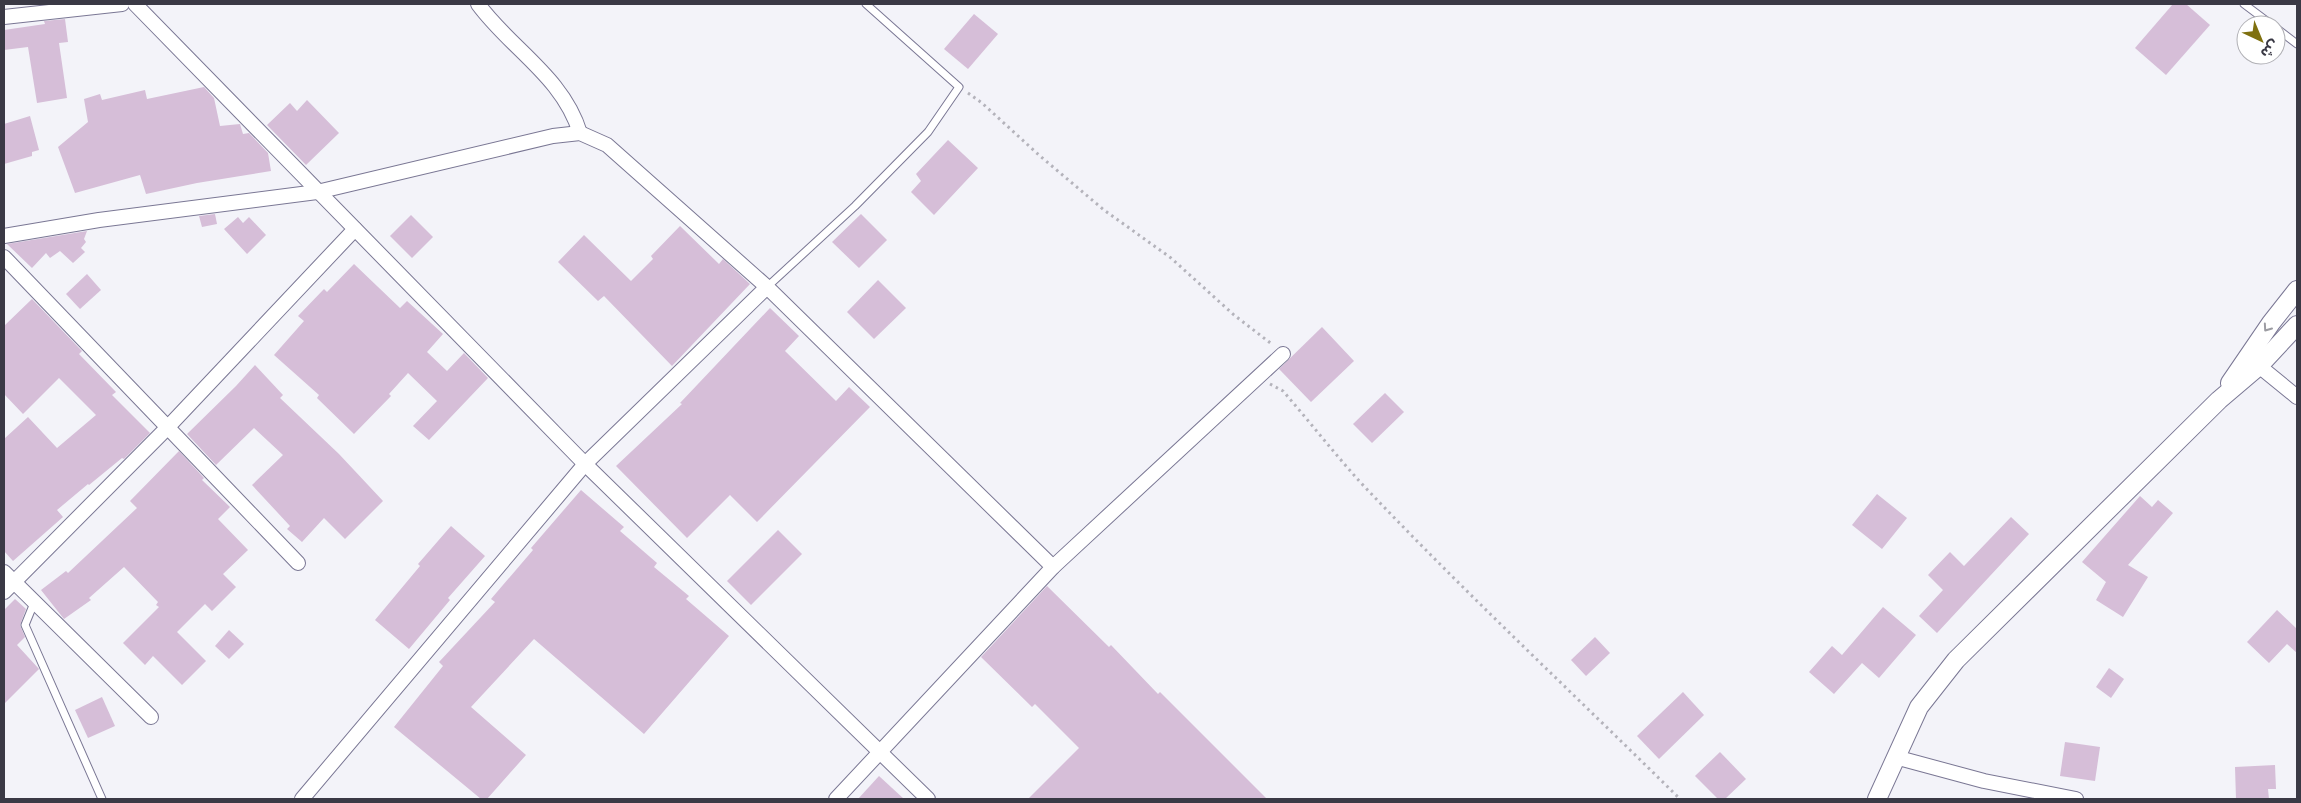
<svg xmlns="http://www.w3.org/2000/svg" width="2301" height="803" font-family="'Source Serif 4','Noto Sans Arabic',serif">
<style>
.building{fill:#d6bed8}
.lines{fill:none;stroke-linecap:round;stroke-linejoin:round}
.service-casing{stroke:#7a7794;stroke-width:9}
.minor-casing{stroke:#7a7794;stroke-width:16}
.tertiary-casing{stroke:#7a7794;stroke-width:20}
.path{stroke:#b4b3bb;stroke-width:3;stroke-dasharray:2.5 4;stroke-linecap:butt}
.service{stroke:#fff;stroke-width:7}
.minor{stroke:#fff;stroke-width:14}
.tertiary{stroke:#fff;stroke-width:18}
.oneway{stroke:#9c9ca2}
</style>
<rect width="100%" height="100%" fill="#f3f3f9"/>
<!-- building -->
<g class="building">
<polygon points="2173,4 2186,4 2210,25 2166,75 2135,48"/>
<polygon points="974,14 998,34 968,69 944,49"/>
<polygon points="65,19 68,42 59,43 67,98 37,103 28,47 4,50 4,30 45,24 44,21"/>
<polygon points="204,87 214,98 220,126 240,124 243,134 249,133 268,153 271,171 197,183 146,194 140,175 75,193 58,147 88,122 84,99 100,94 102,100 145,90 147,99"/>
<polygon points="307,100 339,133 306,165 267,125 290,103 297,111"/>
<polygon points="30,116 39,150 32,152 32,156 4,164 4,124"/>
<polygon points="948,140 978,168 934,215 911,192 921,181 916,174"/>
<polygon points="215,214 217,224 202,227 199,216"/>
<polygon points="861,214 887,240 859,268 832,242"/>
<polygon points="411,215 433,237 412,258 390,236"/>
<polygon points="238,217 243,223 249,217 266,235 247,254 224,229"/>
<polygon points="680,226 719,264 723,259 750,284 672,366 604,296 598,301 558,262 584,235 631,281 653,259 651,256"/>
<polygon points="87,231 84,239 86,242 81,248 85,252 73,263 60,251 50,258 46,253 32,268 7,244"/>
<polygon points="354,264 400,308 407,301 443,334 427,352 447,371 464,353 488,378 429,440 413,426 437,401 408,373 389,394 391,396 354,434 317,398 319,395 274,355 304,321 298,316 324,289 327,292"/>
<polygon points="87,274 101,290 80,309 66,294"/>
<polygon points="878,280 906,308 874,339 847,312"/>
<polygon points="32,299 82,351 79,354 116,392 112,395 150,433 124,459 122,458 89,485 88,484 57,510 63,517 13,561 4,551 4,439 28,417 57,448 96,415 59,378 23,414 4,394 4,326"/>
<polygon points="770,308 799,336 785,351 836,401 849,387 870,407 757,522 730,495 687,538 616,466 682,404 680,403"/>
<polygon points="1322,327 1354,361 1311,402 1279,369"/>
<polygon points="255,365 283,395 280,398 339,454 383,501 345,539 324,518 302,542 287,529 290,526 252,485 283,455 254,428 216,465 187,434 236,386"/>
<polygon points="1385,393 1404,412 1372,443 1353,424"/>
<polygon points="179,451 204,478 202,480 230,507 218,519 248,550 223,574 236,587 212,611 205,604 177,632 206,661 182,685 153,656 145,665 123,643 159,607 156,605 158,602 124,567 89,598 91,600 64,619 41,590 66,571 68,573 137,508 130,501"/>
<polygon points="581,490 624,527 620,531 657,563 654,567 689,596 686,599 729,636 644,734 534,639 471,707 526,755 487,799 481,799 394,727 443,666 439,662 495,602 491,599 533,550 531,548"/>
<polygon points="1877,494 1907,518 1882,549 1852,525"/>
<polygon points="2140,496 2152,507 2158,500 2173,513 2128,565 2148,577 2123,617 2096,600 2106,582 2082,562"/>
<polygon points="2011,517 2029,534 1937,633 1919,616 1943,590 1928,575 1950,552 1964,566"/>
<polygon points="451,526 485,556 448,598 450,600 409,649 375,620 420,566 418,564"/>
<polygon points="778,530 802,554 751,605 727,581"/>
<polygon points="1047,586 1109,647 1111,645 1158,694 1160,692 1267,799 1028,799 1079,748 1035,704 1032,707 981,657"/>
<polygon points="15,599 26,609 20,625 25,637 17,645 39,669 4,704 4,610"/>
<polygon points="1883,607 1916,635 1879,678 1862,663 1834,694 1809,672 1832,646 1842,655"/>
<polygon points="2277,610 2297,629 2297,653 2287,644 2269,663 2247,642"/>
<polygon points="229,630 244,644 229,659 215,646"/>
<polygon points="1595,637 1610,653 1586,676 1571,660"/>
<polygon points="2109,668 2124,679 2111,698 2096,687"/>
<polygon points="1683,692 1704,715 1659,759 1637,736"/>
<polygon points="102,697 115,726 88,738 75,710"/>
<polygon points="2065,742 2100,747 2095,781 2060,776"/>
<polygon points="1720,752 1746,779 1725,799 1718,799 1695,776"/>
<polygon points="2275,765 2276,789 2268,789 2269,799 2236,799 2235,767"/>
<polygon points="879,776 904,799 858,799"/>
</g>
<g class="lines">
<defs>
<g id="service">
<polyline points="2244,4 2272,25"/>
<polyline points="2276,28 2297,44"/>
<polyline points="767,287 855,206 928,132 959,87 866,4"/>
<polyline points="34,603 25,625 102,799"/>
</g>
<g id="minor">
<polyline points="135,4 585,464 928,799"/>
<path d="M478,4C511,49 563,77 580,133"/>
<polyline points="4,17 122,4"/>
<polyline points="4,236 99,220 317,192 553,136 580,133 607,145 767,287 1053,567"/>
<polyline points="4,257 298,563"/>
<polyline points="2259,366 2297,397"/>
<polyline points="4,572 151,717"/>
<polyline points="4,592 168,427 355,229"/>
<polyline points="1895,757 1984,781 2076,799"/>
<polyline points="302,799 585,464 767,287"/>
<polyline points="836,799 1053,567 1283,354"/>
</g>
<g id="tertiary">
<polyline points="2230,383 2271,323 2297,290"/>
<polyline points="1877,799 1919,707 1956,660 2219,400 2259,366 2297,325"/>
</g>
</defs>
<!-- service casing -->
<use href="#service" class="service-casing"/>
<!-- minor casing -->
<use href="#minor" class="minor-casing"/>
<!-- tertiary casing -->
<use href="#tertiary" class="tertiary-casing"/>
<!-- path -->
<g class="path">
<polyline points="968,93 982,103 1040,156 1104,210 1171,258 1234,315 1273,345"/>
<path d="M1270,384L1283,391C1309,421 1334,453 1361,483C1464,592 1574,694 1680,799"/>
</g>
<!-- service -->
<use href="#service" class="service"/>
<!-- minor -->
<use href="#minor" class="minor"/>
<!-- tertiary -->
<use href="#tertiary" class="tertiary"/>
</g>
<!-- one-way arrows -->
<defs><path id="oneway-chevron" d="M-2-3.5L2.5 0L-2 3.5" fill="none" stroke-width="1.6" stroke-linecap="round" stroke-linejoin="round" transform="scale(1.25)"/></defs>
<use class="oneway" href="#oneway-chevron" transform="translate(2267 328) rotate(125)"/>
<!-- border -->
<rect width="2301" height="803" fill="none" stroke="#3a3945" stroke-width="10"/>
<!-- north arrow -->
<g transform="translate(2261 40) rotate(136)"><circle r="24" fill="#ffffff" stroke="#b0b0b5"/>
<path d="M0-4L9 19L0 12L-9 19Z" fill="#7f700f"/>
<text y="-8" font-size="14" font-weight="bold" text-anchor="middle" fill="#3a3945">ش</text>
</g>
</svg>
